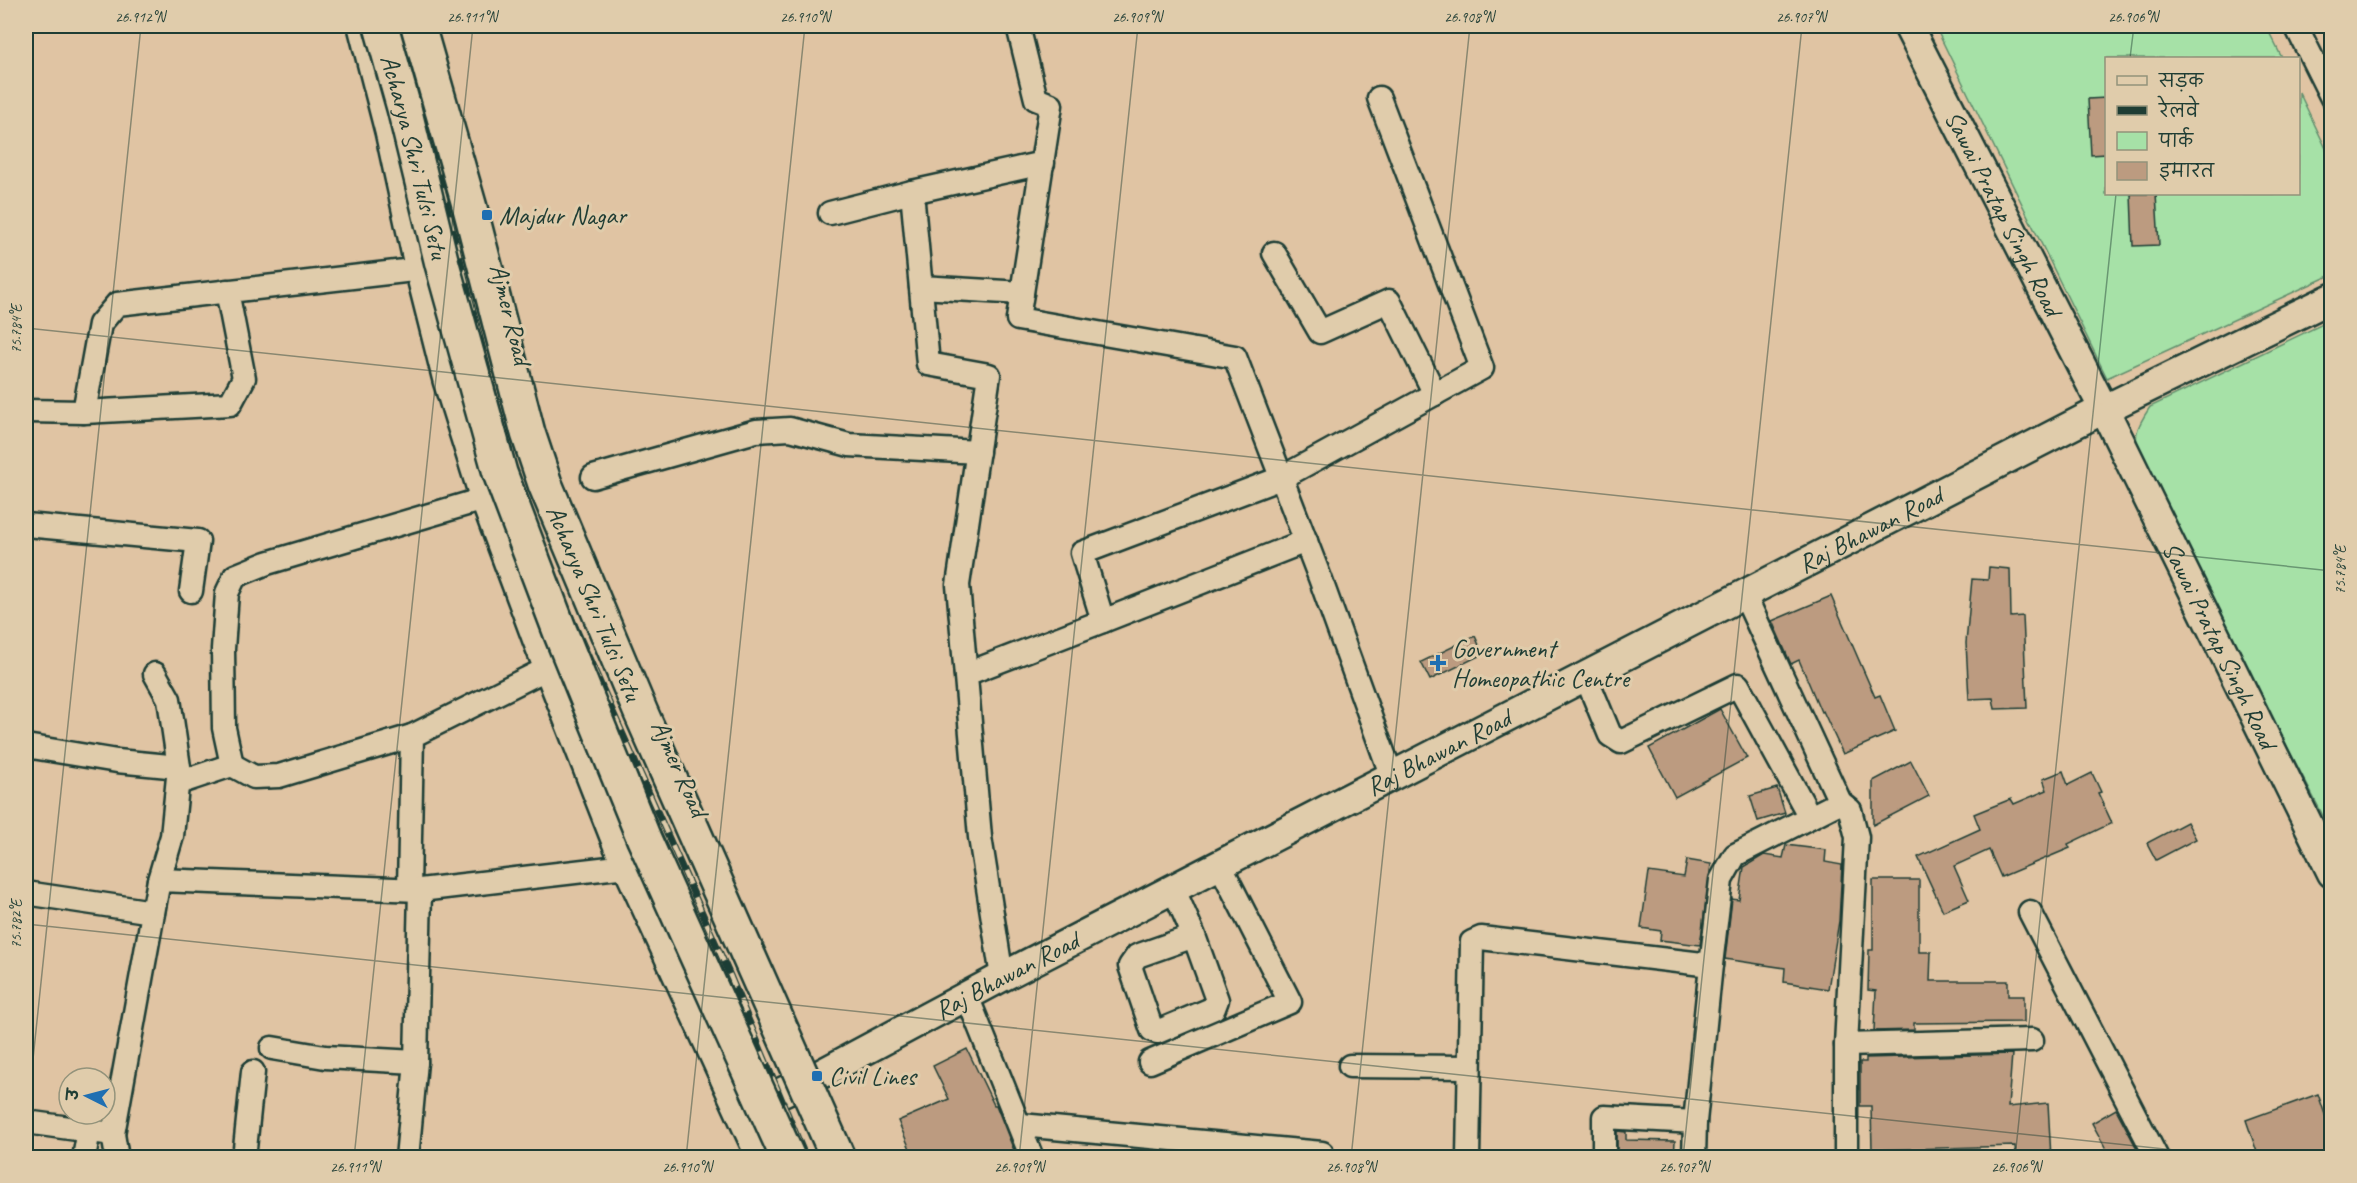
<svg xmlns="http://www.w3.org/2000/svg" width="2357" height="1183" font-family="Caveat,'Playpen Sans Deva',sans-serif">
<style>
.green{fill:#a6e1a7;stroke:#628f6e;stroke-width:1.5}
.building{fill:#bc9b80;stroke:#1f3d34;stroke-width:1.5}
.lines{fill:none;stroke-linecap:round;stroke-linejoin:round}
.minor-casing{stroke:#1f3d34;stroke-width:27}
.tertiary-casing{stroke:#1f3d34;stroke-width:33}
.trunk-casing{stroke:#1f3d34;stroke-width:38}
.minor{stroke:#e0ccab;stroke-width:22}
.tertiary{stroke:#e0ccab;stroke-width:28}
.trunk{stroke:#e0ccab;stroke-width:33}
.rail-casing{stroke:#1f3d34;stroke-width:7}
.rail{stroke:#e0ccab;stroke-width:4.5;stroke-dasharray:14;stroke-linecap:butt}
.trunk-bridge-casing{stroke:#1f3d34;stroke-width:38;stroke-linecap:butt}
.trunk-bridge{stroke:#e0ccab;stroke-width:33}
.ticks{fill:none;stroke:#1f3d34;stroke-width:1.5;stroke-opacity:0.45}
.poi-dot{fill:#1f6fb2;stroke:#e0ccab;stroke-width:2}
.labels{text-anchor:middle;stroke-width:6;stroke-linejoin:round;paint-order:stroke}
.street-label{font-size:26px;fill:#1f3d34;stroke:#e0ccab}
.poi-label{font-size:26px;fill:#1f3d34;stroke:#e0ccab;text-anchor:start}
.neatline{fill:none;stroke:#1f3d34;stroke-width:2}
.ticks-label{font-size:15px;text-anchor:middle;fill:#1f3d34}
</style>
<rect width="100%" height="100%" fill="#e0c4a3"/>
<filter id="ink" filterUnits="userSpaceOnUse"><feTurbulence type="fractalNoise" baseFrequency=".0167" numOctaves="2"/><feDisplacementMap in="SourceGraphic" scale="12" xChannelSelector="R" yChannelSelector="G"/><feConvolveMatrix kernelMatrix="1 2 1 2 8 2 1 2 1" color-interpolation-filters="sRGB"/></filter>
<g filter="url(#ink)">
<!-- green -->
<g class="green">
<polygon points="1935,26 2266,26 2282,58 2106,58 2106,194 2298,194 2299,92 2331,159 2331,275 2107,378"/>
<path d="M2331,320V831L2140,463C2134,434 2134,431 2150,407Z"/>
</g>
<!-- building -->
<g class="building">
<polygon points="2106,98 2106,154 2091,155 2088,99"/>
<polygon points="2131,194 2156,194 2159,245 2133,246"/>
<polygon points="1989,567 2010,569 2011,617 2023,616 2027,708 1995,709 1993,698 1969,699 1966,643 1972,579 1988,580"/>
<polygon points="1831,596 1875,697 1880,695 1895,731 1843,754 1823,711 1821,712 1799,660 1791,664 1772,621"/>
<polygon points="1475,636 1483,654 1430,680 1421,662"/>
<polygon points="1720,709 1747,758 1675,797 1649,748"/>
<polygon points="1911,761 1929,796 1873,825 1873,781"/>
<polygon points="2063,771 2068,785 2092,773 2101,792 2098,793 2112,823 2068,844 2070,848 2001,877 1989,850 1954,866 1969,900 1943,911 1918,857 1980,829 1974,814 2011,799 2014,804 2047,790 2043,779"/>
<polygon points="1777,788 1785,813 1758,821 1750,796"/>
<polygon points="2187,822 2196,839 2156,860 2147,843"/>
<polygon points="1786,845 1826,850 1825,862 1842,865 1839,921 1828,989 1784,982 1785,968 1725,959 1732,899 1739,900 1744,867 1764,855 1783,858"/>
<polygon points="1687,860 1711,864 1700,945 1660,940 1661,931 1641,928 1649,872 1684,877"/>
<polygon points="1873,880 1919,880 1919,952 1931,952 1930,981 2008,981 2008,996 2024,996 2024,1022 1914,1023 1914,1030 1874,1031 1876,991 1868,990 1869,950 1873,950"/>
<polygon points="967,1049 994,1105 996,1105 1017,1158 914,1158 898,1121 949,1099 933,1066"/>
<polygon points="2012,1054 2008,1107 2048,1103 2051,1158 2016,1158 2015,1146 1872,1150 1871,1106 1860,1106 1860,1062 1866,1062 1866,1058"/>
<polygon points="2318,1094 2331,1132 2331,1158 2259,1158 2246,1120"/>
<polygon points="2116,1109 2142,1158 2111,1158 2092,1123"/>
<polygon points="1617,1131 1626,1132 1626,1140 1675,1141 1674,1158 1617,1158"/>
</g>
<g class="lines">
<defs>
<g id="minor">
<polyline points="1018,26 1036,99 1051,105 1018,319 1235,357 1320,578 1392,777"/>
<polyline points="2296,26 2332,98"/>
<polyline points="912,192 1043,163"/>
<polyline points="830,213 912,192 928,364 989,375 958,585 980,837 1002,977"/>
<polyline points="1274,253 1320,332 1389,301 1435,394"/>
<polyline points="921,287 1022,293"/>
<polyline points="26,411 84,412 230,404 244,378 227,291"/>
<polyline points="84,412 100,324 117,304 422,269"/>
<polyline points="593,477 756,431 790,429 849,445 978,452"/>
<polyline points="26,525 198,541 191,591"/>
<polyline points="1306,541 1103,621 1082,553 1281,478 1482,368 1379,98"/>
<polyline points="1745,596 1840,802"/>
<polyline points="155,674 169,699 179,767"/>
<polyline points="966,674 1103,621"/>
<polyline points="1586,677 1610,735 1621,742 1738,685 1810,817"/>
<polyline points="412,736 279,776 254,777 232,765 224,728 223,649 227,593 235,576 267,563 487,498"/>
<polyline points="26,746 117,761 179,767 172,836 159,880"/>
<polyline points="178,783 232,765"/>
<polyline points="409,889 412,736 550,667"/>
<polyline points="1174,890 1194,936 1217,1000 1214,1008 1157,1032 1152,1030 1130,966 1137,956 1194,936"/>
<polyline points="26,893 153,912"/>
<polyline points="2030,912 2157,1158"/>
<polyline points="967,996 1032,1158"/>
<polyline points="1846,1045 2032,1040"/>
<polyline points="272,1048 325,1057 416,1062"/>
<polyline points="1150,1062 1290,1002 1220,865"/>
<polyline points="1350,1066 1469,1067"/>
<polyline points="26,1122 113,1134 159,880 420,890 618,867 630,862"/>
<polyline points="1021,1125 1322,1153"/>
<polyline points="113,1134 117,1158"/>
<polyline points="84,1158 89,1130"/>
<polyline points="244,1158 253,1072"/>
<polyline points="407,1158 416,1062 420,890"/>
<polyline points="1468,1158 1472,942 1481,938 1711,965 1721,880 1735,855 1840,802 1850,810 1857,837 1846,1045 1846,1158"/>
<polyline points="1604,1158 1604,1117 1695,1122"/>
<polyline points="1694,1158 1695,1122 1711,965"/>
</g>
<g id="tertiary">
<path id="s1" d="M1908,26L2099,400"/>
<polyline points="2109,407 2332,298"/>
<path id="s2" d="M2108,417L2332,873"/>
<path id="s3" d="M743,1110L817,1076L1002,977L2092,415"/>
</g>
<polyline id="trunk" points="365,26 392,131 422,269 450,380 487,498 540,640 620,844 764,1158"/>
</defs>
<!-- minor casing -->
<use href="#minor" class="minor-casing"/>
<!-- tertiary casing -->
<use href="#tertiary" class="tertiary-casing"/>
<!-- trunk casing -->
<use href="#trunk" class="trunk-casing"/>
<!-- minor -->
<use href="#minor" class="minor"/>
<!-- tertiary -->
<use href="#tertiary" class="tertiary"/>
<!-- trunk -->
<use href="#trunk" class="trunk"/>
<defs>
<g id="rail">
<polyline points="396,26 434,156 507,445 538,543 731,978 806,1158"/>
<polyline points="411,26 446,148 485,305 551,531 609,668 825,1158"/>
</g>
</defs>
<!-- rail casing -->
<use href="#rail" class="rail-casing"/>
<!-- rail -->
<use href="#rail" class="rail"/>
<defs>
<g id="trunk-bridge">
<path id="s4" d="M381,26L404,108L442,264L500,473L561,634L644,839L788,1158"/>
<path id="s5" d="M418,26L470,208L528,433L545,484L641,713L838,1158"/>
</g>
</defs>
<!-- trunk-bridge casing -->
<use href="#trunk-bridge" class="trunk-bridge-casing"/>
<!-- trunk-bridge -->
<use href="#trunk-bridge" class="trunk-bridge"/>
</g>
</g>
<!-- ticks -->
<path class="ticks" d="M2130,58L2134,26M26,328L2332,571M26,924L2250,1158M26,1126L141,26M354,1158L473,26M686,1158L805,26M1019,1158L1138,26M1351,1158L1470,26M1683,1158L1802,26M2015,1158L2116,194"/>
<!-- markers -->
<g class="poi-dot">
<rect x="481" y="209" width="12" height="12" rx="3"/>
<path d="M1435 654h6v6h6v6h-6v6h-6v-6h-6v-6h6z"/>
<rect x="811" y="1070" width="12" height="12" rx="3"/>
</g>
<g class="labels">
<!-- street labels -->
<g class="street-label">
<text dy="9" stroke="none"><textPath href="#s4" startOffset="135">Acharya Shri Tulsi Setu</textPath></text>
<text dy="9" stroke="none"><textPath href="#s1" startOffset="210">Sawai Pratap Singh Road</textPath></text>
<text transform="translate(511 314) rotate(76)" y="9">Ajmer Road</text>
<text dy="9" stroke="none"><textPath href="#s3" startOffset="1268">Raj Bhawan Road</textPath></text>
<text dy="9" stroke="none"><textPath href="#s5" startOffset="604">Acharya Shri Tulsi Setu</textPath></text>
<text dy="9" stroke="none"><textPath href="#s2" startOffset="254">Sawai Pratap Singh Road</textPath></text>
<text dy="9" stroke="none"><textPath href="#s3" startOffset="782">Raj Bhawan Road</textPath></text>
<text transform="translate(680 768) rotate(66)" y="9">Ajmer Road</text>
<text dy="9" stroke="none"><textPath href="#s3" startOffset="296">Raj Bhawan Road</textPath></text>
</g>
<!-- poi labels -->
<g class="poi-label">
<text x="499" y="224">Majdur Nagar</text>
<text x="1452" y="657">Government<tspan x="1452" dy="30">Homeopathic Centre</tspan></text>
<text x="829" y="1085">Civil Lines</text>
</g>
</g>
<!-- margin -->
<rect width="2357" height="1183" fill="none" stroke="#e0ccab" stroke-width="66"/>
<!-- legend -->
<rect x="2105" y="57" width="195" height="138" fill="#e0ccab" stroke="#93937b" stroke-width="1.5"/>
<rect x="2117" y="76" width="30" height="9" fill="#e0ccab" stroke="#93937b" stroke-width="1.5"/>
<text x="2159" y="87" font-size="18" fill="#1f3d34">सड़क</text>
<rect x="2117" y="106" width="30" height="9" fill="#1f3d34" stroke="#93937b" stroke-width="1.5"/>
<text x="2159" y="117" font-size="18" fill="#1f3d34">रेलवे</text>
<rect x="2117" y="132" width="30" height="18" fill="#a6e1a7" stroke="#93937b" stroke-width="1.5"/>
<text x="2159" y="147" font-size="18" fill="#1f3d34">पार्क</text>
<rect x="2117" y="162" width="30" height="18" fill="#bc9b80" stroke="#93937b" stroke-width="1.5"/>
<text x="2159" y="177" font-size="18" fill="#1f3d34">इमारत</text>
<!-- north arrow -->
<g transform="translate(87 1096) rotate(276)"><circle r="28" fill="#e0ccab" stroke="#93937b" stroke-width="1.5"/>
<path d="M0-4.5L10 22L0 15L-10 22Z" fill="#1f6fb2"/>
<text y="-9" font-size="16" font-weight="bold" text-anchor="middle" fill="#1f3d34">उ</text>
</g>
<rect x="33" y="33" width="2291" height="1117" class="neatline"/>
<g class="ticks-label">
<text x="140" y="22">26.912°N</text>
<text x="472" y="22">26.911°N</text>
<text x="805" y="22">26.910°N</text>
<text x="1137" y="22">26.909°N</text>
<text x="1469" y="22">26.908°N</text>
<text x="1801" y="22">26.907°N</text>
<text x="2133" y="22">26.906°N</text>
<text transform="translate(16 329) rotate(-90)" y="5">75.784°E</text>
<text transform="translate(2340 570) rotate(-90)" y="5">75.784°E</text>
<text transform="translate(16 924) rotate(-90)" y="5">75.782°E</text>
<text x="355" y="1172">26.911°N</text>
<text x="687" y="1172">26.910°N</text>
<text x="1019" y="1172">26.909°N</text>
<text x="1351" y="1172">26.908°N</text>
<text x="1684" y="1172">26.907°N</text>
<text x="2016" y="1172">26.906°N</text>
</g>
</svg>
